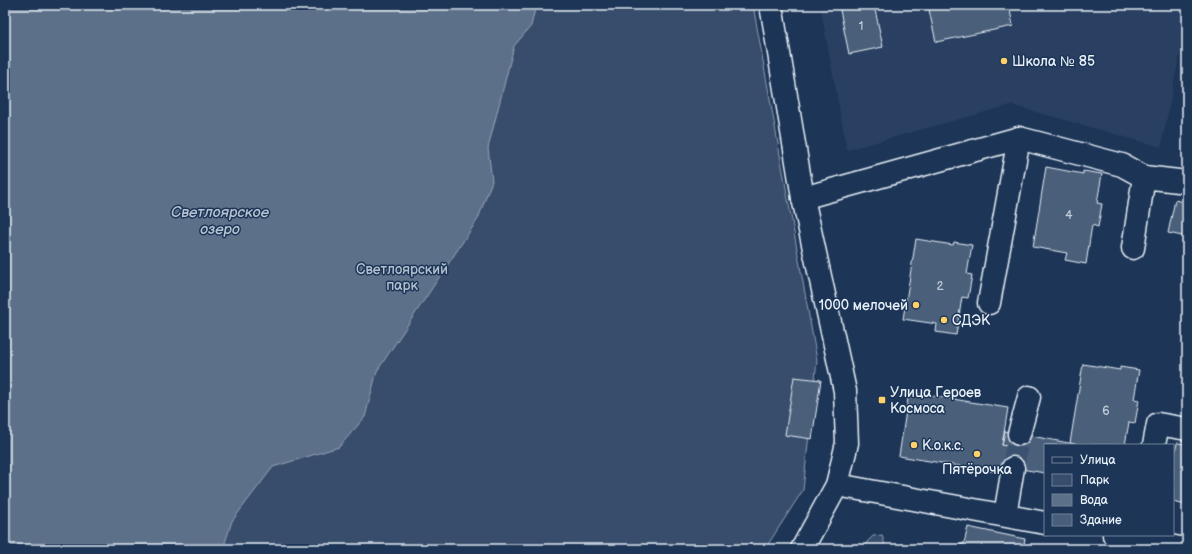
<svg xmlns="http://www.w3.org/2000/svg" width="1192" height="554" font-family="'Balsamiq Sans',sans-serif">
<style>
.built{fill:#2a4162}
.green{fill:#374d6c;stroke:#909fb2}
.water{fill:#5d7089;stroke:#95a4b5}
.building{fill:#495e7a;stroke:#e8f1f8}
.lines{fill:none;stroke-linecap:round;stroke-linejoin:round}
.minor-tunnel{stroke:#3b516f;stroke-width:22;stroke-dasharray:22 11;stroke-linecap:butt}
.minor-casing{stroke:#e8f1f8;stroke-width:25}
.minor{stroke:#1d3557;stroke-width:22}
.poi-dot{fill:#ffd166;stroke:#1d3557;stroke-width:1.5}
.labels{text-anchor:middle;stroke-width:3;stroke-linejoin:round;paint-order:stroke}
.number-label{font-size:12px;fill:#c0ccd8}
.poi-label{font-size:14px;fill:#e8f1f8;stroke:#1d3557;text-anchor:start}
.park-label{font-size:14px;fill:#b3c0ce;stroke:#1d3557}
.water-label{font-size:15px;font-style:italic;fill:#b7c4d1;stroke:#1d3557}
</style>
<rect width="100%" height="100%" fill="#1d3557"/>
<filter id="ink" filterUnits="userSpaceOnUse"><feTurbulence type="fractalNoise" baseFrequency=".025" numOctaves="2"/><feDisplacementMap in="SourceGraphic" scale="8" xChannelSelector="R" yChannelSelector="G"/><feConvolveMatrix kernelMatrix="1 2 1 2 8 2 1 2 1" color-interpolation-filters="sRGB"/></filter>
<g filter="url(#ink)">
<!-- built -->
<polygon class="built" points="820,5 1187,5 1187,18 1161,147 1011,105 847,150"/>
<!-- green -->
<g class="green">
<polygon points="5,5 753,5 817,360 803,490 765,549 5,549"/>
<polygon points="882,535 886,549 865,549 867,542 873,536"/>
</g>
<!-- water -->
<polygon class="water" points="5,5 536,5 531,26 514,46 488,148 492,181 478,219 377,371 365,417 339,447 273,467 232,521 223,549 5,549"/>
<!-- building -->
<g class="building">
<polygon points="839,5 874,5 883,47 849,54"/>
<polygon points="928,5 1009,5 1013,26 936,42"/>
<polygon points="1046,167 1083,174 1083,171 1102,174 1097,203 1102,204 1098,227 1092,225 1086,264 1065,260 1067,253 1033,247"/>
<polygon points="1175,200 1187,203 1187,237 1168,233"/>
<polygon points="916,239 953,245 954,242 972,245 967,274 972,275 968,298 962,297 956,335 936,332 937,324 903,319"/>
<polygon points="1083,364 1120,370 1120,367 1139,370 1134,399 1139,400 1135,423 1129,422 1125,445 1079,445 1070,443"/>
<polygon points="794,377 821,380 812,439 785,435"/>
<polygon points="909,392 1008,408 1002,445 1013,447 1008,474 899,456"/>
<polygon points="1005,431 1079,445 1045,445 1045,473 1009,467 1013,447 1002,445"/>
<polygon points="1177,443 1187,444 1187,525 1183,524 1186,505 1173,502 1173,466"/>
<polygon points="968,527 1025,539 1023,549 955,549 960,545 964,543"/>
</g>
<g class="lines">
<!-- minor-tunnel -->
<polyline class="minor-tunnel" points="1013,468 1019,434"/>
<defs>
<g id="minor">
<polyline points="771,5 803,198 845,391 847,443 837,485 802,549"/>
<polyline points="1019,138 1122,165 1144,177 1133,248"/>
<polyline points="1144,177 1187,182"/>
<polyline points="803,198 1019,138 989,303"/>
<polyline points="1019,434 1029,397"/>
<polyline points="1154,445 1158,424 1187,429"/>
<polyline points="837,485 1045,523"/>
<polyline points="1005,515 1013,468"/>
<polyline points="1114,535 1185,549"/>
</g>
</defs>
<!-- minor casing -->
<use href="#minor" class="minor-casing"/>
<!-- minor -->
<use href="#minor" class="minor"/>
</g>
</g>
<!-- markers -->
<g class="poi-dot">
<circle cx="1004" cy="61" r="4"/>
<circle cx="916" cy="305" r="4"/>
<circle cx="944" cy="320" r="4"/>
<rect x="878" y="396" width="8" height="8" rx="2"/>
<circle cx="914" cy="445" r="4"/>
<circle cx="977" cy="454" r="4"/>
</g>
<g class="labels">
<!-- number labels -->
<g class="number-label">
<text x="861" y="30">1</text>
<text x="1069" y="219">4</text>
<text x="940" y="290">2</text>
<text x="1106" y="415">6</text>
</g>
<!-- poi labels -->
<g class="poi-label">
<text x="1012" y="66">Школа № 85</text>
<text x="908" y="310" text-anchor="end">1000 мелочей</text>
<text x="952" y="325">СДЭК</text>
<text x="890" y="397">Улица Героев<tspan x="890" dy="16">Космоса</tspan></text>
<text x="922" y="450">К.о.к.с.</text>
<text x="977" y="474" text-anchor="middle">Пятёрочка</text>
</g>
<!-- park labels -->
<g class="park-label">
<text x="402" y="274">Светлоярский<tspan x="402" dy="16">парк</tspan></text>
</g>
<!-- water labels -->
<g class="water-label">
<text x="220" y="217">Светлоярское<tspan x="220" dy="17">озеро</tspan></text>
</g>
</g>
<!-- margin -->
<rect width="1192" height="554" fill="none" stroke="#1d3557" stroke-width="20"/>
<rect x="10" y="10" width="1172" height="534" fill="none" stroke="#e8f1f8" stroke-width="1.5" filter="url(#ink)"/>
<!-- legend -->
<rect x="1044" y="444" width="130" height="92" fill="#1d3557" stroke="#6e8097"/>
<rect x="1052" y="457" width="20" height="6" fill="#1d3557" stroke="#6e8097"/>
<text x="1080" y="464" font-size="12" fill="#e8f1f8">Улица</text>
<rect x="1052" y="474" width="20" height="12" fill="#374d6c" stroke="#6e8097"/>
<text x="1080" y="484" font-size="12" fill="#e8f1f8">Парк</text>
<rect x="1052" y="494" width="20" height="12" fill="#5d7089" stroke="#6e8097"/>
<text x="1080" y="504" font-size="12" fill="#e8f1f8">Вода</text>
<rect x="1052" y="514" width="20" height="12" fill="#495e7a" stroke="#6e8097"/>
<text x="1080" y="524" font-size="12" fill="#e8f1f8">Здание</text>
</svg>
